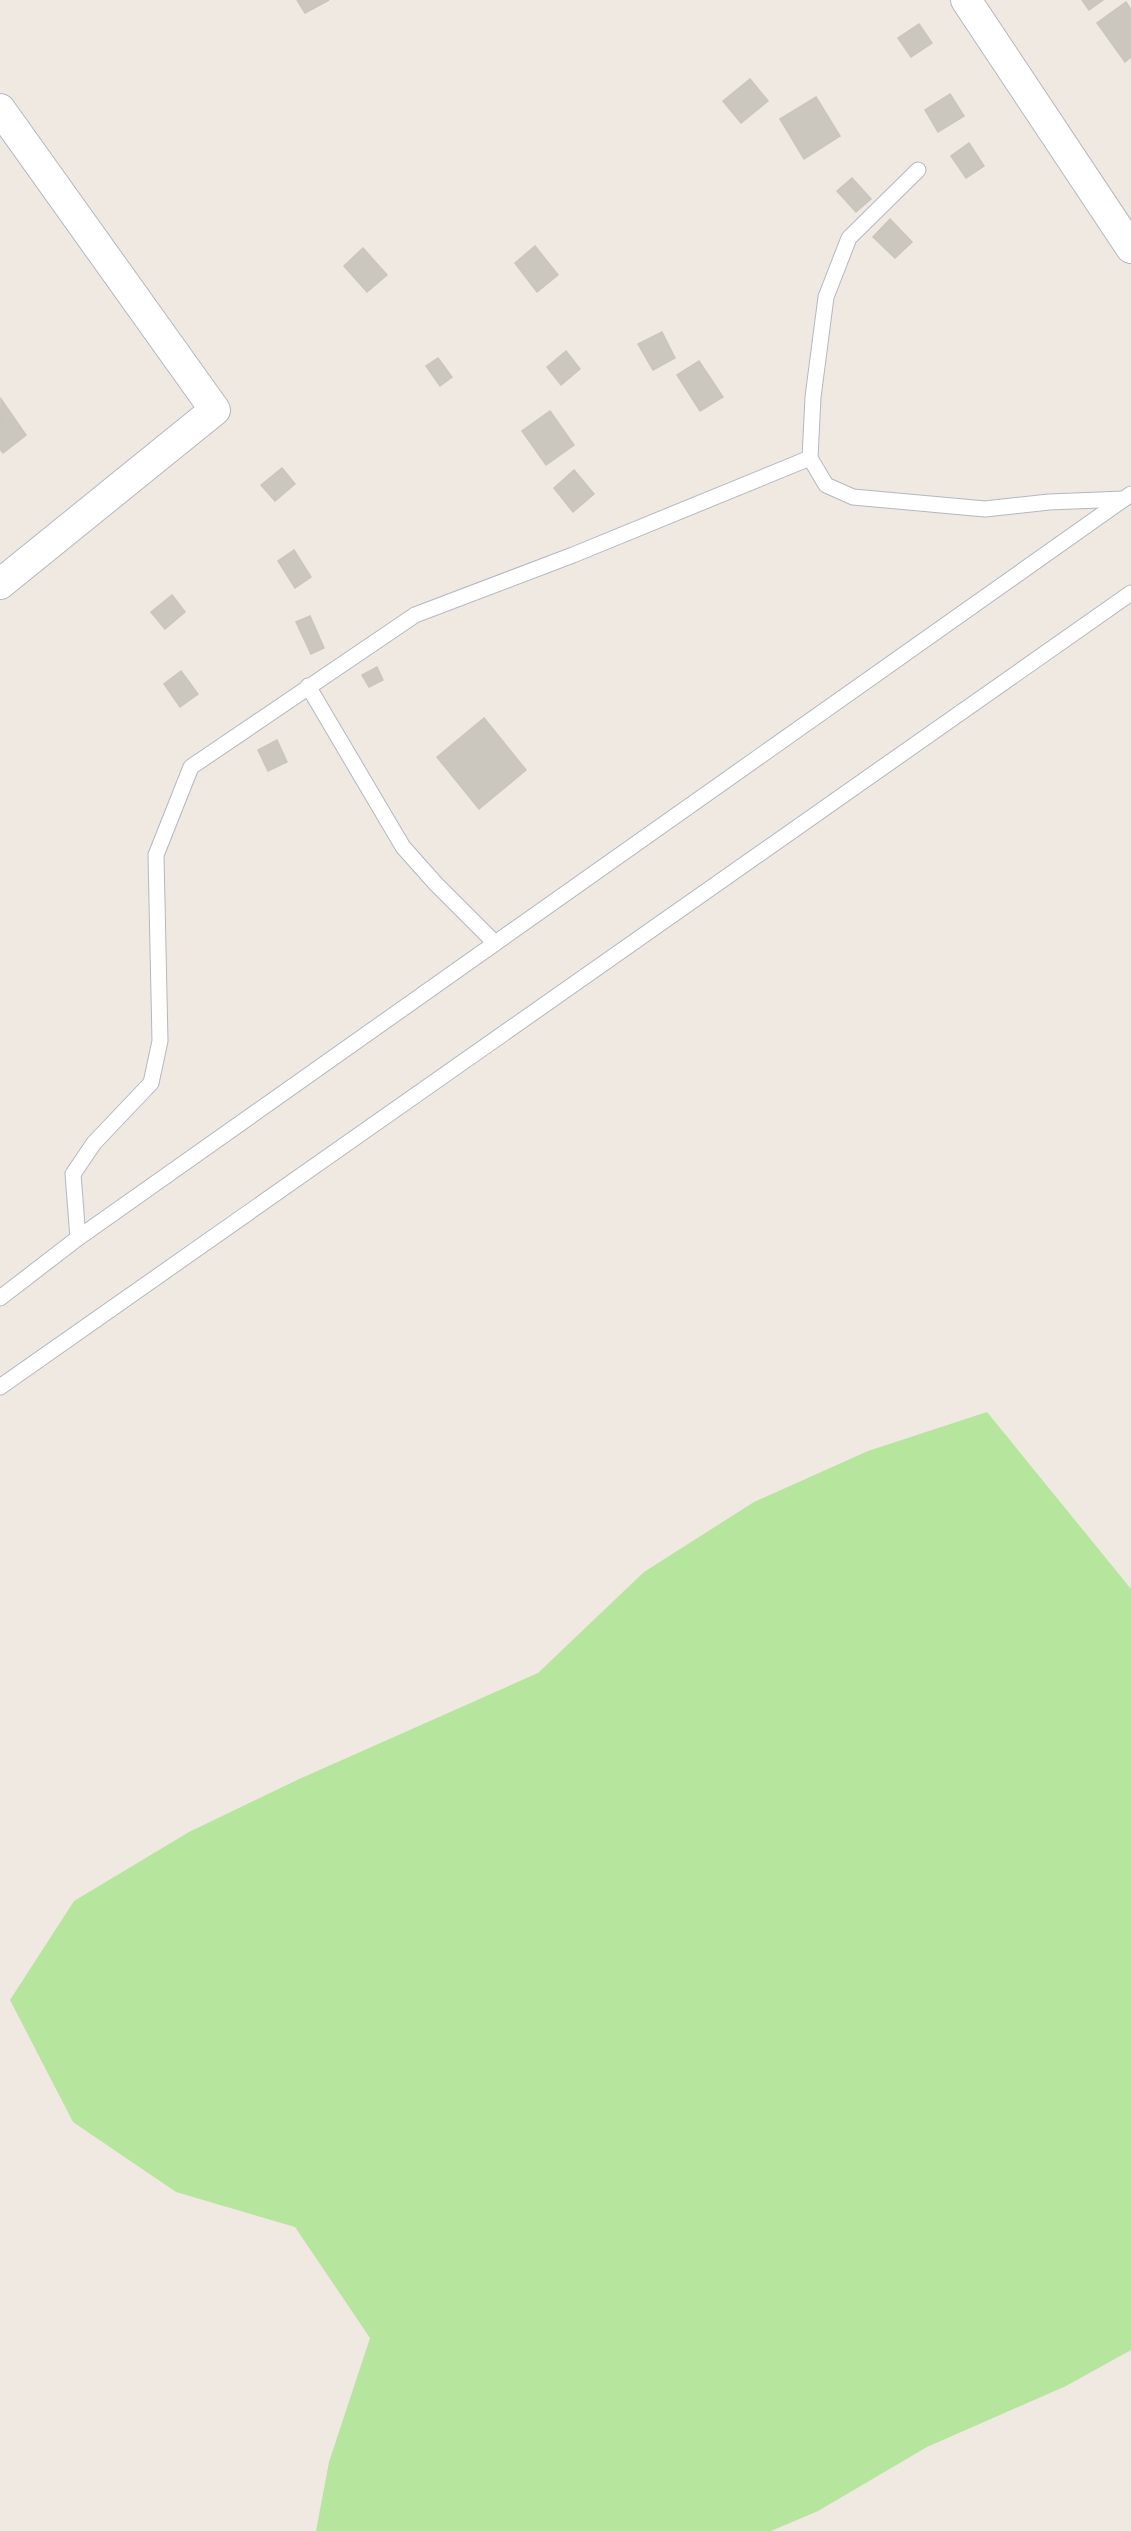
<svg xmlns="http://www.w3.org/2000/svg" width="1131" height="2531" font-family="Helvetica,sans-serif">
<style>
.green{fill:#b6e59e}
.building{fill:#cbc7bf;stroke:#cbc5ba;stroke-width:1.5}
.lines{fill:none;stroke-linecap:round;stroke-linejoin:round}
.service-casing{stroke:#b4b7c1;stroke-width:17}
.minor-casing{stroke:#b4b7c1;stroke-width:32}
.service{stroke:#fff;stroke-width:15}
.minor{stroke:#fff;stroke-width:30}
</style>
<rect width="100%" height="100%" fill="#efe9e1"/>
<!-- green -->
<polygon class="green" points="987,1412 1131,1589 1131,2350 1066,2386 927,2447 818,2511 771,2531 316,2531 329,2462 370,2338 295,2227 176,2192 73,2122 10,2000 74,1901 189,1832 297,1780 538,1673 644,1572 754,1502 868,1451"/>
<!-- building -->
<g class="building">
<polygon points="297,0 329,0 305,13"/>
<polygon points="1082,0 1103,0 1089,10"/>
<polygon points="1126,2 1131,10 1131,57 1125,62 1097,23"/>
<polygon points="919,24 932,43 911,57 898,38"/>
<polygon points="750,79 768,101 741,123 723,101"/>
<polygon points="950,94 964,116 938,132 925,110"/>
<polygon points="816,97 840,136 804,159 780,119"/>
<polygon points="969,143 984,166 966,178 951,156"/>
<polygon points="852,178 871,199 856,212 837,191"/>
<polygon points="890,219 912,242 895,258 873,237"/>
<polygon points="535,246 558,275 537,292 515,263"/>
<polygon points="363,248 387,275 367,292 344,266"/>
<polygon points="662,332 675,358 653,370 638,344"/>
<polygon points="566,351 580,369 561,385 547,367"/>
<polygon points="438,358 452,377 440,386 426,366"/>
<polygon points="699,361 723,397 700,411 677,375"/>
<polygon points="1,399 26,435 3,453 0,449"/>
<polygon points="550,411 574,445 546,465 522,431"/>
<polygon points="282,468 295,484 275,501 261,485"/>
<polygon points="574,470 594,494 573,512 554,488"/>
<polygon points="294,550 311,577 295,588 278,561"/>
<polygon points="172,595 185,612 165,629 151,612"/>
<polygon points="310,616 324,648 311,654 296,622"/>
<polygon points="377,667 383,680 369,687 362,675"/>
<polygon points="181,671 198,694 180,707 164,684"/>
<polygon points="484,718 526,770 479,809 437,757"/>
<polygon points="277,740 287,762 268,771 258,750"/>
</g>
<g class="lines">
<defs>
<g id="service">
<polyline points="918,170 849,238 826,297 813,397 810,458 826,485 853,497 985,509 1049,502 1124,499"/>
<polyline points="308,686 403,847 436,884 495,943"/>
<polyline points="78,1238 73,1174 94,1143 151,1083 160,1041 156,855 191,767 415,615 573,555 810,458"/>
<polyline points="0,1298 78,1238 1131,494"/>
<polyline points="0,1387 1131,593"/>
</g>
<g id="minor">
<polyline points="966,0 1131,248"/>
<polyline points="0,109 215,410 0,584"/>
</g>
</defs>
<!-- service casing -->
<use href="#service" class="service-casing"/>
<!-- minor casing -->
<use href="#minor" class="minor-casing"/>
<!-- service -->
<use href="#service" class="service"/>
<!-- minor -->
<use href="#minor" class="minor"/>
</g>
</svg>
